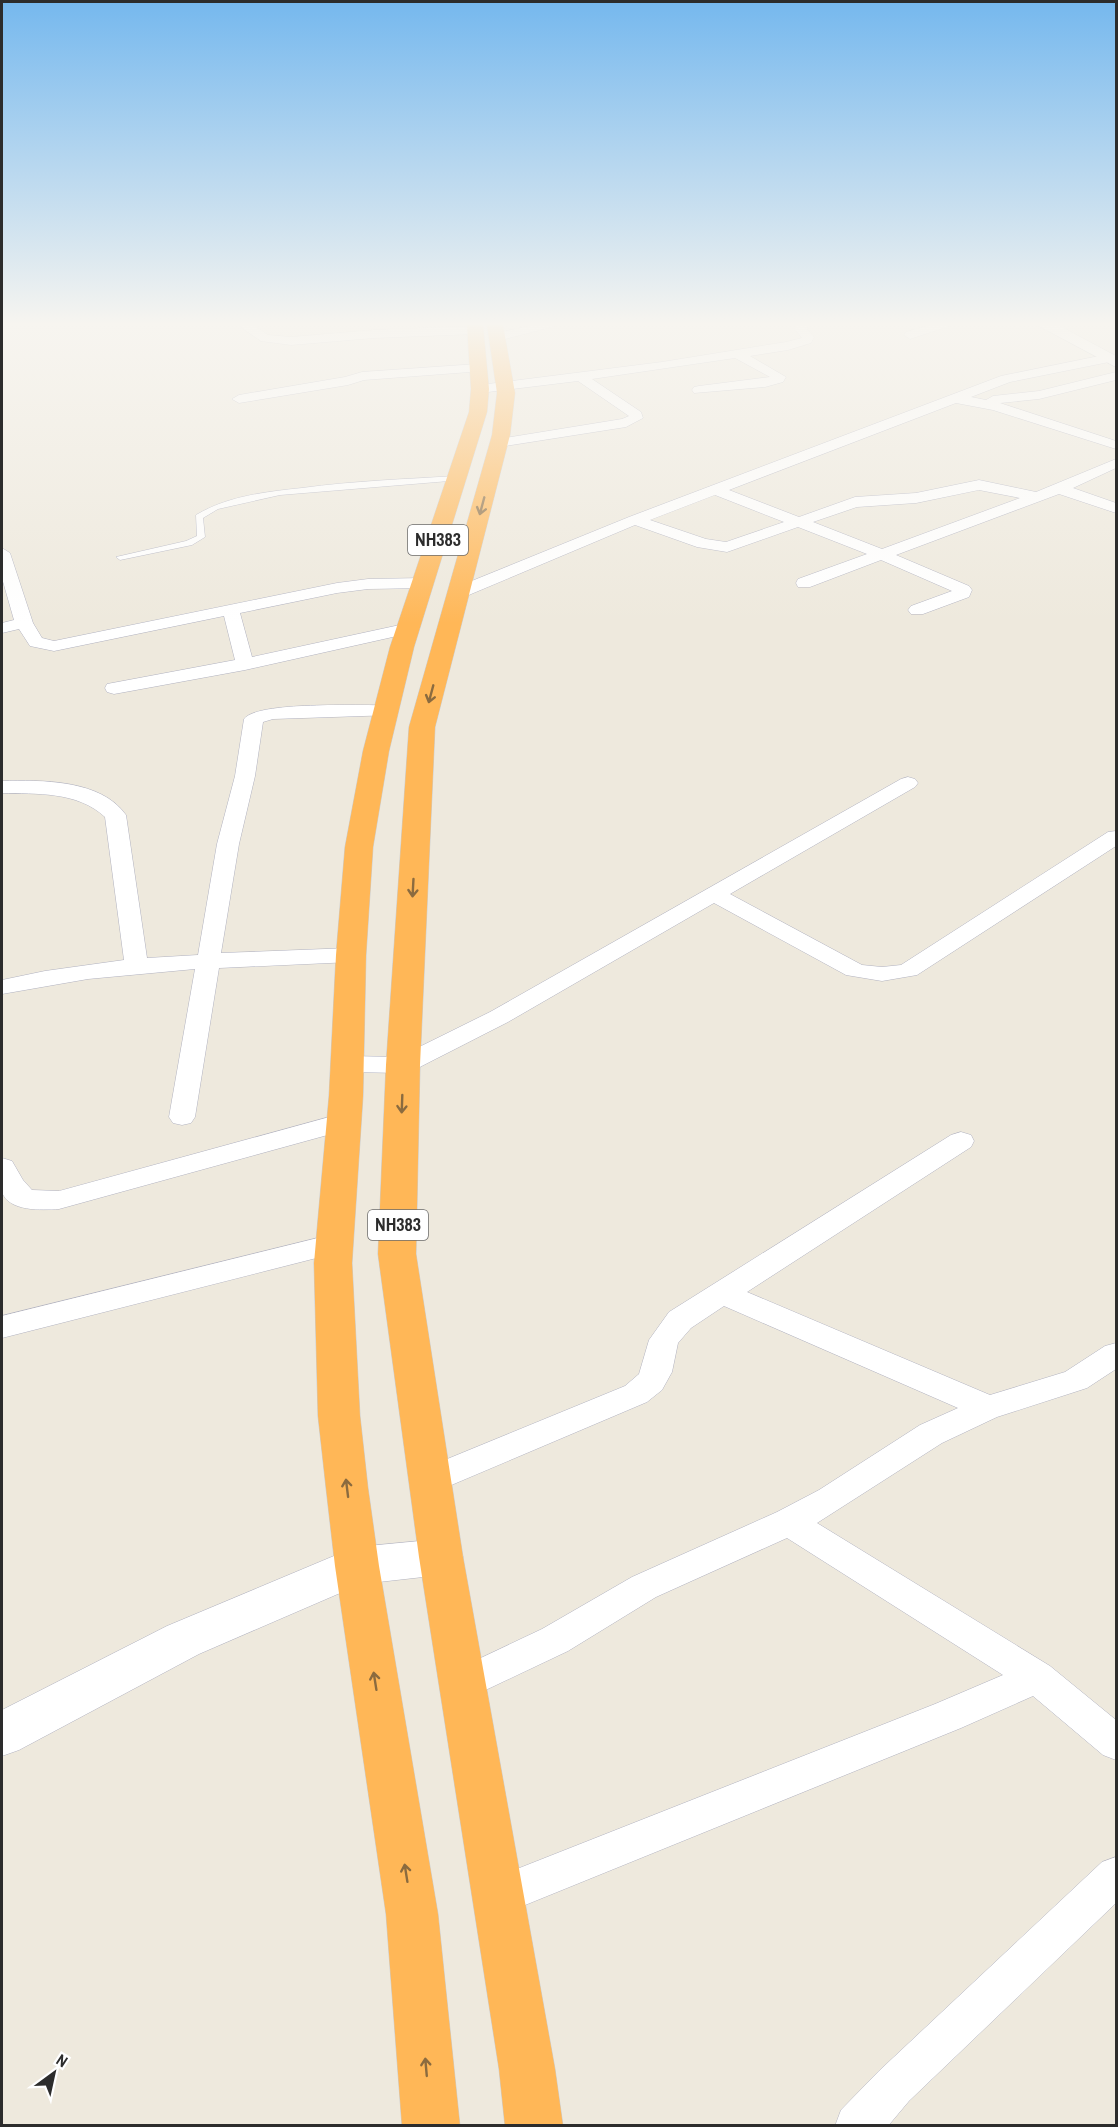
<svg xmlns="http://www.w3.org/2000/svg" width="1118" height="2127" font-family="'Archivo Narrow',sans-serif">
<style>
.lines{fill:none;stroke-linecap:round;stroke-linejoin:round}
.lane-casing{stroke:#b1b2c0;stroke-width:1}
.street-casing{stroke:#b1b2c0;stroke-width:1}
.secondary-casing{stroke:#b1b2c0;stroke-width:1}
.highway-casing{stroke:#ccc;stroke-width:1}
.lane{fill:#fff;fill-rule:evenodd}
.street{fill:#fff;fill-rule:evenodd}
.secondary{fill:#fff;fill-rule:evenodd}
.highway{fill:#ffb757;fill-rule:evenodd}
.oneway{stroke:#8b6b3f}
.labels{text-anchor:middle;stroke-width:6;stroke-linejoin:round;paint-order:stroke}
.shield{fill:#fff;stroke:#6b6b6b;stroke-width:1.5}
.shield-label{font-size:18px;font-weight:bold;fill:#2c2c2c}
</style>
<rect width="100%" height="100%" fill="#eee9dd"/>
<g class="lines">
<defs>
<path id="lane" d="M458,476L462,478L461,480L280,495L218,509L203,518L205,537L192,545L120,560L116,557L186,541L197,536L196,515C228,496 265,492 302,488C354,481 406,479 458,476Z"/>
<g id="street">
<polygon points="238,325 253,325 268,335 291,337 374,330 476,326 482,330 476,334 374,338 291,345 261,341"/>
<polygon points="534,325 559,325 497,341 491,337 493,334"/>
<polygon points="796,325 808,325 807,329 814,337 811,343 788,350 750,356 786,377 783,382 765,387 694,393 692,390 694,387 699,386 770,377 735,358 592,379 641,412 643,418 626,427 499,447 494,446 492,443 494,440 499,439 622,419 629,416 578,381 480,393 473,389 480,385 662,362 786,342 802,338 795,329"/>
<polygon points="931,325 952,325 910,339 904,335 906,332"/>
<path d="M1109,354L1114,355L1115,358L1114,361L1010,382L971,397L986,400L993,396L1039,391L1116,372V380L1039,399L1000,403L1116,441V449L993,410L956,403L729,490L799,517L855,497L916,493L979,480L1036,492L1116,459V468L1073,488L1116,503V513L1059,494L896,555L969,586L972,590L969,597L923,614H911L908,610L911,606L952,591L881,560L810,587H798L796,583L798,579L867,554L798,527L727,552L697,547L635,525L464,597H452L449,593L452,589L629,517L1001,376ZM979,490L1020,498L882,549L813,522L857,507L916,503ZM715,495L784,522L726,542L706,539L650,520Z"/>
<polygon points="478,364 483,365 485,368 483,371 364,380 348,385 239,403 232,399 239,395 345,377 362,372"/>
<polygon points="2,548 10,553 33,623 42,638 54,641 337,583 368,579 424,578 430,579 432,583 430,587 424,588 368,589 337,593 240,613 252,657 409,623 415,624 418,628 415,632 245,670 114,694 107,692 105,688 107,684 235,660 224,616 54,651 30,646 19,629 2,633 2,623 14,620 2,578"/>
<path d="M386,705L393,707L396,711L393,715L273,719L263,722L255,776L239,844L221,953L351,948L359,950L363,955L359,960L351,962L219,968L195,1117L191,1123L182,1125L173,1123L169,1117L195,969L88,979L2,994V980L45,971L124,960L105,817C77,791 36,794 2,793V781C40,780 101,779 126,815L147,958L198,955L217,844L235,776L244,719C257,701 361,706 386,705Z"/>
<polygon points="908,777 915,779 918,783 915,787 730,894 862,965 882,967 901,965 1108,832 1116,831 1116,846 917,975 882,981 846,975 714,903 508,1022 412,1071 403,1073 347,1072 338,1070 334,1064 338,1058 347,1056 399,1057 490,1012 901,779"/>
<path d="M344,1113L353,1116L357,1122L353,1128L59,1209C42,1210 9,1212 2,1192C0,1183 1,1166 2,1158L12,1161L23,1180L32,1190L59,1191Z"/>
<polygon points="961,1132 971,1135 974,1141 971,1147 747,1292 990,1395 1065,1372 1105,1346 1116,1343 1116,1369 1087,1388 997,1417 942,1443 817,1523 1050,1666 1116,1720 1116,1760 1103,1755 1033,1696 961,1728 498,1916 484,1910 478,1896 484,1882 935,1704 1003,1675 787,1538 656,1597 568,1651 475,1695 462,1700 449,1695 444,1684 449,1673 542,1629 632,1577 777,1512 819,1490 920,1425 958,1408 724,1306 691,1328 678,1343 672,1372 662,1390 647,1402 442,1489 430,1493 418,1489 414,1480 418,1471 625,1386 639,1374 649,1340 669,1312 951,1135"/>
<polygon points="334,1234 344,1237 348,1244 344,1251 2,1338 2,1316"/>
<polygon points="1116,1857 1116,1903 909,2101 888,2126 835,2126 841,2110 879,2071 1102,1862"/>
</g>
<g id="secondary">
<polygon points="1037,325 1058,325 1116,356 1116,367"/>
<polygon points="441,1539 457,1544 463,1557 457,1570 441,1575 361,1584 199,1654 19,1750 2,1756 2,1710 167,1626 341,1553 357,1547"/>
</g>
<g id="highway">
<polygon points="467,325 483,325 489,389 487,412 414,647 389,751 373,847 366,955 363,1096 352,1263 360,1416 368,1488 379,1566 438,1914 460,2126 402,2126 386,1914 335,1566 326,1488 318,1416 314,1263 329,1096 336,955 345,847 363,751 390,647 469,412 471,389"/>
<polygon points="487,325 503,325 515,393 510,435 435,727 420,1065 416,1254 463,1557 555,2069 563,2126 505,2126 499,2069 419,1557 378,1254 386,1065 409,727 492,435 497,393"/>
</g>
</defs>
<!-- lane casing -->
<use href="#lane" class="lane-casing"/>
<!-- street casing -->
<use href="#street" class="street-casing"/>
<!-- secondary casing -->
<use href="#secondary" class="secondary-casing"/>
<!-- highway casing -->
<use href="#highway" class="highway-casing"/>
<!-- lane -->
<use href="#lane" class="lane"/>
<!-- street -->
<use href="#street" class="street"/>
<!-- secondary -->
<use href="#secondary" class="secondary"/>
<!-- highway -->
<use href="#highway" class="highway"/>
</g>
<!-- one-way arrows -->
<defs><path id="oneway-shaft" d="M-6 0H5M1.5-3L5.5 0L1.5 3" fill="none" stroke-width="1.6" stroke-linecap="round" stroke-linejoin="round" transform="scale(1.5)"/></defs>
<g class="oneway">
<use href="#oneway-shaft" transform="translate(482 506) rotate(105)"/>
<use href="#oneway-shaft" transform="translate(431 694) rotate(105)"/>
<use href="#oneway-shaft" transform="translate(413 888) rotate(93)"/>
<use href="#oneway-shaft" transform="translate(402 1104) rotate(92)"/>
<use href="#oneway-shaft" transform="translate(347 1488) rotate(-97)"/>
<use href="#oneway-shaft" transform="translate(375 1681) rotate(-99)"/>
<use href="#oneway-shaft" transform="translate(406 1873) rotate(-99)"/>
<use href="#oneway-shaft" transform="translate(426 2067) rotate(-95)"/>
</g>
<!-- sky -->
<linearGradient id="sky" x2="0" y2="1"><stop stop-color="#75b8ee"/><stop offset="0.52" stop-color="#f7f5f0"/><stop offset="1" stop-color="#f7f5f0" stop-opacity="0"/></linearGradient>
<rect width="1118" height="623" fill="url(#sky)"/>
<g class="labels">
<!-- shield labels -->
<g class="shield">
<rect x="408" y="525" width="60" height="30" rx="4.5"/>
<rect x="368" y="1210" width="60" height="30" rx="4.5"/>
</g>
<g class="shield-label">
<text x="438" y="546">NH383</text>
<text x="398" y="1231">NH383</text>
</g>
</g>
<!-- border -->
<rect width="1118" height="2127" fill="none" stroke="#2c2c2c" stroke-width="6"/>
<!-- north arrow -->
<g transform="translate(54 2073) rotate(33)" stroke="#ffffff" stroke-width="4.5" paint-order="stroke">
<path d="M0-4.5L10 22L0 15L-10 22Z" fill="#2c2c2c"/>
<text y="-9" font-size="16" font-weight="bold" text-anchor="middle" fill="#2c2c2c">N</text>
</g>
</svg>
